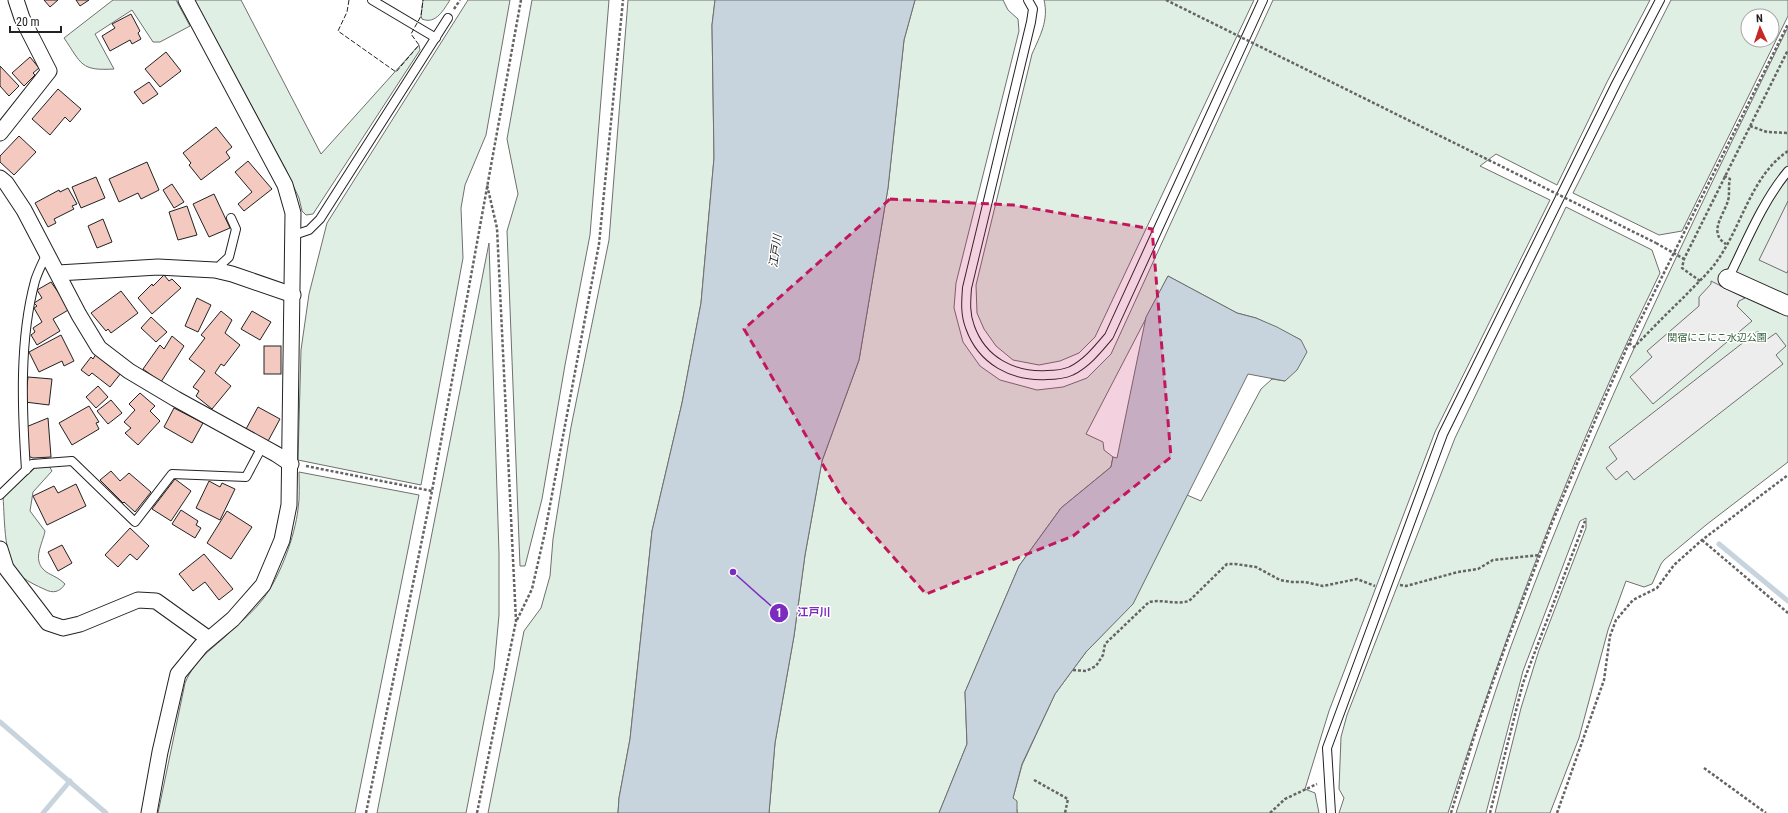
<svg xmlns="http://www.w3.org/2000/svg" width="1788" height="813" font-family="'Roboto Condensed','Noto Sans JP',sans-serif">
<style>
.green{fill:#e0efe3;stroke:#6f6f6f;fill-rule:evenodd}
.parking{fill:#ededed;stroke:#6f6f6f}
.water{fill:#c7d3dd;stroke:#6f6f6f}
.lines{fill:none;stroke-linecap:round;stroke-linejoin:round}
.stream{stroke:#c7d3dd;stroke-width:5}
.building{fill:#f3c9c0;stroke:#222}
.service-casing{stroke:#222;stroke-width:10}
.minor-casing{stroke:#222;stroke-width:17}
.tertiary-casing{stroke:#222;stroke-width:21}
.path{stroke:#646464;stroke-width:2.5;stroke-dasharray:3 2;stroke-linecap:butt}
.service{stroke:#fff;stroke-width:8}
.minor{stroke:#fff;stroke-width:15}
.tertiary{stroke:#fff;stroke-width:19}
.path-bridge{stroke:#646464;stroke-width:2.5;stroke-dasharray:3 2;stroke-linecap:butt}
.fence{stroke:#222;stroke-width:1;stroke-dasharray:5 2;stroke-linecap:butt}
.marked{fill:#c2185b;fill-opacity:0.2;stroke:#c2185b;stroke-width:3;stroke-dasharray:8 5;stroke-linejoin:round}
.labels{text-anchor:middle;stroke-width:3;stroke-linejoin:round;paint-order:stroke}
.park-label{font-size:10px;fill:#2f5e38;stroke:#fff}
.water-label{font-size:11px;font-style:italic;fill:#222;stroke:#fff}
.leader{fill:none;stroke:#7b2cbf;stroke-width:1.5}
.callout-dot{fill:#7b2cbf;stroke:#fff;stroke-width:1.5}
.mark-label{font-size:12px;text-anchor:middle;font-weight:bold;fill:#fff}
.callout-label{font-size:11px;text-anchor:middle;font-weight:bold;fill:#7b2cbf;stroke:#fff;stroke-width:3;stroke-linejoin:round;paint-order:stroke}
</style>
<rect width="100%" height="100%" fill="#fff"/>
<!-- green -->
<g class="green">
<path d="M113,0H176L190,26L160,42H153L132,10L95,34L114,69C80,71 82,64 64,38Z"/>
<polygon points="194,0 241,0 321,154 419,45 420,50 313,214 306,215 302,211 299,198 285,168"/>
<path d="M423,0H450C444,9 436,25 422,19L421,16Z"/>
<polygon points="468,0 510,0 486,135 465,185 461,208 463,258 421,485 298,460 301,350 309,294 327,223"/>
<polygon points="532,0 609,0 590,235 565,365 542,499 525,566 520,566 507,231 518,194 507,139"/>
<polygon points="628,0 715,0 712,25 714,158 701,303 682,403 652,531 630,739 619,798 618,813 488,813 524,631 541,608 550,576 553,539 571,427 609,240"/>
<polygon points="915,0 1003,0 1008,10 1018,19 1019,31 956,283 954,308 963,342 980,366 1000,380 1037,390 1063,387 1087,378 1111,354 1273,0 1650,0 1607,82 1557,185 1496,154 1480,166 1550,200 1435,432 1329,711 1305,789 1315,793 1319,813 1017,813 1017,810 1013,798 1022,765 1055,694 1086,652 1133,603 1187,495 1201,501 1261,389 1272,379 1285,381 1301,340 1256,318 1237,313 1168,276 1086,434 1103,442 1104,450 1113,457 1111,467 1061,508 1019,566 965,692 967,744 939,813 769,813 775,743 794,636 805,555 822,461 859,360 888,188 904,40"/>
<path d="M1044,0H1254L1095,337L1079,353L1060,361L1039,365L1013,360L996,346L984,329L977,313L976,285L1032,54C1040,36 1049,20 1044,0Z"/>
<path d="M1671,0H1788V16L1682,231L1659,235L1573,193ZM1748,16H1772V40H1748Z"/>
<path d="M1788,27V462L1706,525L1664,560L1661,564L1652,584L1644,587L1626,581L1608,630L1579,738L1550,813H1495L1521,708L1539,650L1586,528V518L1580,521L1523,671L1486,813H1456C1477,749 1496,685 1520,622C1596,418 1692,222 1788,27Z"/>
<path d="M1566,207L1652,250L1660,273C1575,447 1507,628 1448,813H1339L1344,798L1339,789L1341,737L1347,715L1455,438Z"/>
<polygon points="489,243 499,553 499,615 494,669 466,813 377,813"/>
<path d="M49,466L52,471L33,492L30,511L45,531C43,543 32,559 44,570C49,575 57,576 65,584C60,592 53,594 44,589C37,586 29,582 22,577C3,563 5,520 3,497L36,467Z"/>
<path d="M299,472L419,495L355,813H158L185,683C196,657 212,650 231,631C242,621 254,611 263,599C280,577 295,536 298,509C300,497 299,484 299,472Z"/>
</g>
<!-- parking -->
<g class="parking">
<polygon points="1788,201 1788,270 1787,273 1759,260"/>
<polygon points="1711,281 1745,298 1739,301 1737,306 1752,321 1653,404 1630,377 1652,357 1647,351 1699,306 1699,297 1711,284"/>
<polygon points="1758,331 1766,340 1776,333 1786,346 1776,355 1783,364 1634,480 1627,471 1616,480 1606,468 1617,459 1609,447"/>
</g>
<!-- water -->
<g class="water">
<polygon points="715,0 915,0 904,40 888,188 859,360 822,461 805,555 794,636 775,743 769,813 618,813 619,798 630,739 652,531 682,403 701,303 714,158 712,25"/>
<polygon points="1168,276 1237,313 1256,318 1277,327 1301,340 1307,352 1297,370 1285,381 1248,374 1133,604 1086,652 1055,694 1022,764 1013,798 1017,801 1017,813 939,813 967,744 965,692 1019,566 1061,508 1111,467 1113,457 1117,458 1146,317"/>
</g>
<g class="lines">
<!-- stream -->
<g class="stream">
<polyline points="1719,544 1788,601"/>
<polyline points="0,722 106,813"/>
<polyline points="43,813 70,781"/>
</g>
</g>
<!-- building -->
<g class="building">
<polygon points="44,0 58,0 50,7"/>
<polygon points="76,0 89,0 80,6"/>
<polygon points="131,14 140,31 138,33 141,39 132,44 130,40 110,51 102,36 115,28 112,24"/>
<polygon points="166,52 181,71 160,87 145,69"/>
<polygon points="30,57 39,68 33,73 35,75 24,86 12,73"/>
<polygon points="0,66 19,86 9,96 0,86"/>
<polygon points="149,82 158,94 143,104 134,92"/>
<polygon points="58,89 81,109 70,122 65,117 50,135 32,119"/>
<polygon points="216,127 232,147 226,152 230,158 201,180 189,165 191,163 183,153"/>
<polygon points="19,136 36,152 14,175 0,162 0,156"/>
<polygon points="248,161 272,189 244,211 238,204 252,192 235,172"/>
<polygon points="147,162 159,190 141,199 138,193 119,202 109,179"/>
<polygon points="96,177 105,198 81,208 72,187"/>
<polygon points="172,184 184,202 174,208 163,190"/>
<polygon points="68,188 77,204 72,206 74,209 54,219 56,223 48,227 35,203 59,190 60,192"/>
<polygon points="214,194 230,228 209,237 193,204"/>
<polygon points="187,206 197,235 178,240 169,212"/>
<polygon points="103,219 112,242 97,248 88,226"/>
<polygon points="164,275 169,281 172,279 181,288 152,314 138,298 152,284 153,286"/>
<polygon points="51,282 70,309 53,319 60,331 37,345 31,335 35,332 33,328 42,322 34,308 37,306 34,303 42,298 37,290"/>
<polygon points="121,291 138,313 111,333 108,329 106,331 91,313"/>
<polygon points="197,298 211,305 198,332 185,326"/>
<polygon points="221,311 232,320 225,333 240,345 224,366 221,364 215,373 231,386 212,409 196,396 199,391 193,387 205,371 189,359 205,338 201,335"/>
<polygon points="252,311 271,322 260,340 241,329"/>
<polygon points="151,317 167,332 156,342 141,328"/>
<polygon points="61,335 74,361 64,366 62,361 39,372 29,352"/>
<polygon points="172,336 184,346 161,382 143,369 160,345 164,349"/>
<rect x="264" y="346" width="17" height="28"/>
<polygon points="96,354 121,373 110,387 92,373 89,376 81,370 91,357 93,359"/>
<polygon points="28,377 52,379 49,405 25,402"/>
<polygon points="98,386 108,397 96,408 86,397"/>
<polygon points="140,393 155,406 150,411 160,421 138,445 125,433 131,428 124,422 135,410 129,404"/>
<polygon points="111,400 122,413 108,424 97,411"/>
<polygon points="89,406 99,422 96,423 99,429 72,445 59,423"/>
<polygon points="258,407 280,419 267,443 253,435 254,433 246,429"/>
<polygon points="174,408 203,423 192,443 164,427"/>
<polygon points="48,418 51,457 33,458 28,456 26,427"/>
<polygon points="111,471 120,481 129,473 151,492 135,512 124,502 123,503 100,480"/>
<polygon points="175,479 191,491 171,521 152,509"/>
<polygon points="209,481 220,487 222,483 235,489 220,520 196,508"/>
<polygon points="76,484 86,506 47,525 33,496 54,486 58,493"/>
<polygon points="181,510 198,521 196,525 201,528 195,538 172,524"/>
<polygon points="227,511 252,527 231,559 207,543"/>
<polygon points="130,528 149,546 137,560 130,554 118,567 105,555"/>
<polygon points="62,545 72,563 58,571 48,552"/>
<polygon points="204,554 233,589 219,600 205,582 193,591 179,574"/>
</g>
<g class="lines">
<defs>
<g id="service">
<polyline points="372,0 436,38"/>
<path d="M1028,0L1033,9L1031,22L967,288C966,302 965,314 970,327C982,361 1013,377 1047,375C1054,375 1064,374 1071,371C1087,363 1098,349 1109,336L1263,0"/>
<polyline points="294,235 309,230 320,219 448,18"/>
<polyline points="215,270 229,257 236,229 231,218"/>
<path d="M1728,279C1746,243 1762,202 1788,171"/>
<path d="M26,470C22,409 19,340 35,281C38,271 43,262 47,253"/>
<polyline points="0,495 32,464 72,461 135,522 172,474 246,477 262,447"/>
<polyline points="1331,813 1327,748 1443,434 1616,84 1660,0"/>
</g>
<g id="minor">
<polyline points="0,133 49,71 22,18 16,0"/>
<polyline points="0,178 6,183 24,210 79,315 99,348 129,371 176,399 276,454 291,464"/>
<polyline points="58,273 158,267 215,270 232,274 293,295"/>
<polyline points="0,549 6,568 48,623 63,628 80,624 138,600 156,601 209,639"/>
<polyline points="149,813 160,752 178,674 201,646 233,619 263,585 282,540 289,505 293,213 285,185 186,0"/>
</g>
<polyline id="tertiary" points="1728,279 1788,306"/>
</defs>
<!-- service casing -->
<use href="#service" class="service-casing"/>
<!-- minor casing -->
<use href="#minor" class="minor-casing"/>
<!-- tertiary casing -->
<use href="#tertiary" class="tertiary-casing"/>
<!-- path -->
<g class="path">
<polyline points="454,9 460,0"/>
<polyline points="1750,126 1767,132 1788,133"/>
<path d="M1724,176L1730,179C1728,186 1730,194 1728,201C1723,216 1708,233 1726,244"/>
<polyline points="1656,243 1684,259"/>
<polyline points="1700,281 1682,268 1684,259 1788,50"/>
<path d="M1629,343L1634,347C1651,330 1667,313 1684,297C1695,285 1708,274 1717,261C1742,226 1751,176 1788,151"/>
<polyline points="306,466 432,491"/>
<polyline points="1702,540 1788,613"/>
<polyline points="1400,585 1406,586 1458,572 1478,569 1493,560 1540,555"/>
<polyline points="517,620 532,589 545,532 599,244 623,0"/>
<path d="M1073,670L1086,671L1096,666L1103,655L1105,644L1149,602C1163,599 1176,605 1189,601L1227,564H1235L1256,567L1280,580L1292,582H1305L1323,586L1357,579L1375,586"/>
<polyline points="1704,768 1766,813"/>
<polyline points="1034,780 1068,799 1065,813"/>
<polyline points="366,813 432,491 521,0"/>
<polyline points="477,813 516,621 497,228 487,185"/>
<polyline points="1270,813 1285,799 1317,784"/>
<polyline points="1451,813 1477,727 1508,639 1552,523 1597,416 1629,343 1788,24"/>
<polyline points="1490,813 1523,683 1585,521"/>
<polyline points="1557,813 1604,680 1610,636 1616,620 1633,600 1657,588 1674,565 1702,540 1788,475"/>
</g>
<!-- service -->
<use href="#service" class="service"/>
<!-- minor -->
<use href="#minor" class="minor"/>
<!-- tertiary -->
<use href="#tertiary" class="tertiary"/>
<!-- path-bridge -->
<polyline class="path-bridge" points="1166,0 1656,243"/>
<!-- fence -->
<polyline class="fence" points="349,0 347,12 338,31 396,72 419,45 411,34 421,16 423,0"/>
</g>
<!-- marked area -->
<path class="marked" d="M890,199L1013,205L1152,229L1171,457L1073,536L926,594L844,501L744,329Z"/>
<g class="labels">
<!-- park labels -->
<g class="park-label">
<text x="1717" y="341">関宿にこにこ水辺公園</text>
</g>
<!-- water labels -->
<g class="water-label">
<text transform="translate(775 251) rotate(-82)" y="4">江戸川</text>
</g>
</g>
<!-- callouts -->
<path class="leader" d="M733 572L779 613"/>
<g class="callout-dot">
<circle cx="733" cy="572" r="4"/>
<circle cx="779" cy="613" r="10"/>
</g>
<g class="mark-label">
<text x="779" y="617">1</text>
</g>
<g class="callout-label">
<text x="814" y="616">江戸川</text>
</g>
<!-- north arrow -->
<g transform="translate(1760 28) rotate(357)"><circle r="19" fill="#ffffff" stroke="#a7a7a7"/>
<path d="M0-3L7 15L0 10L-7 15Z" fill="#c62828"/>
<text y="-6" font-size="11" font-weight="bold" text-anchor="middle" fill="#222222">N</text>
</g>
<!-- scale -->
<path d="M10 26v6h51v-6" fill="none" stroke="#222222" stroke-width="2"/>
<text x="16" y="26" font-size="12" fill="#222222" stroke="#ffffff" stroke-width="3" paint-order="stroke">20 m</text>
</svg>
